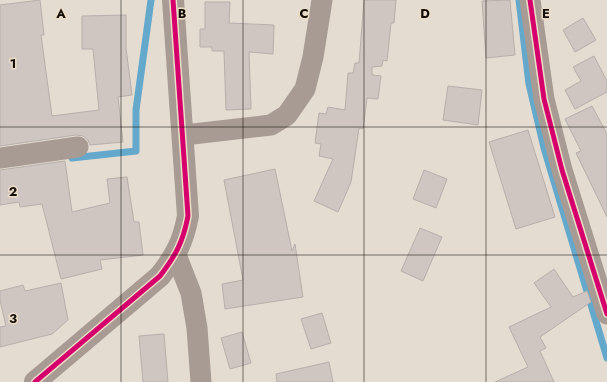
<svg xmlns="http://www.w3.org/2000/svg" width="607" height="382" font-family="Jost,sans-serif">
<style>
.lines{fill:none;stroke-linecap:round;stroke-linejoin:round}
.stream{stroke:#64a8cc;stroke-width:7}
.building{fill:#cfc6c2;stroke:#b7afab}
.minor{stroke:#a79b93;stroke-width:21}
.tertiary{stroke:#a79b93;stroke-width:22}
.cycleway-casing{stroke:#ecddc8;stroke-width:8}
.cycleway{stroke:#d6006c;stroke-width:5}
.grid{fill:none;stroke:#130e07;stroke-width:1;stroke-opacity:0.55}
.grid-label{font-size:13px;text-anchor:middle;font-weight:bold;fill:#130e07;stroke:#ecddc8;stroke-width:3;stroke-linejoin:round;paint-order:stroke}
</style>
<rect width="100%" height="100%" fill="#e4dcd0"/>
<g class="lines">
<!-- stream -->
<g class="stream">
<polyline points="519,0 529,84 544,148 607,358"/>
<polyline points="72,158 136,151 136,110 151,0"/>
</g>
</g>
<!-- building -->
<g class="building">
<polygon points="40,0 44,35 41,35 52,116 99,110 93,49 82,49 82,16 126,15 126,48 132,95 118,97 123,142 90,145 88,140 83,136 76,135 0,146 0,5"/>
<polygon points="364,0 396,0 394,23 391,23 387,61 383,60 382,66 372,67 372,75 381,76 378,99 367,98 363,129 359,128 351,182 338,212 314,201 333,159 319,156 321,144 315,143 319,113 326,114 328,107 345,110 348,73 353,73 355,63 359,63"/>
<polygon points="510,0 515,55 486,58 482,1"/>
<polygon points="205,2 230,2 229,23 274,25 273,54 249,52 251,109 226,110 224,51 212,51 212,47 200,47 200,29 205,29"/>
<polygon points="583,18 596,40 575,52 563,30"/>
<polygon points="594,56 607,81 607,92 575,109 565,90 581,81 573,67"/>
<polygon points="448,86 482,90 478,125 443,120"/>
<polygon points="592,106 607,134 607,217 576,153 581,151 565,119"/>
<polygon points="528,130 555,217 516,229 489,142"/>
<polygon points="65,161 72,212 110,203 107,179 127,177 134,222 139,222 143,255 100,260 102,269 61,279 42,204 20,207 19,202 0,205 0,170"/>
<polygon points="275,169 292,251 295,244 303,297 225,309 222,284 243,280 224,180"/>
<polygon points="424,170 447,179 436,208 413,199"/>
<polygon points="420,228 442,237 423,281 401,271"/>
<polygon points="554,269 573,297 587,291 591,302 540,337 546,348 540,351 554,382 495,382 528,367 509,327 551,307 534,283"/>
<polygon points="61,283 68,320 52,334 0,347 0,327 6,326 0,300 0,291 23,285 25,291"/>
<polygon points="322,313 331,343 311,349 301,319"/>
<polygon points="242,332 251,363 230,369 221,338"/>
<polygon points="164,334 168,382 143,382 139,336"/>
<polygon points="329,362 333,382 277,382 276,374"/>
</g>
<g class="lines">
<!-- minor -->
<g class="minor">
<polyline points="530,0 544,99 562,170 607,314"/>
<polyline points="184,135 271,125 287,115 305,89 313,57 322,0"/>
<polyline points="0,158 78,147"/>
<polyline points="176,255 191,293 197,328 201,382"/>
</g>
<!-- tertiary -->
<path class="tertiary" d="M35,382L160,276C176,255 183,242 188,216L173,0"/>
<defs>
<g id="cycleway">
<polyline points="530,0 544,99 562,170 607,314"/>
<path d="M35,382L160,276C176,255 183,242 188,216L173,0"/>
</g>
</defs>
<!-- cycleway casing -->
<use href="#cycleway" class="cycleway-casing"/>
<!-- cycleway -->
<use href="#cycleway" class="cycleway"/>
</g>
<!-- grid -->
<path class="grid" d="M121,0V382M243,0V382M364,0V382M486,0V382M0,127H607M0,255H607"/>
<g class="grid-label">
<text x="61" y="18">A</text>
<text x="182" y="18">B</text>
<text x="304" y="18">C</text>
<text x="425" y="18">D</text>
<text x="546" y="18">E</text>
<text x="13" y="68">1</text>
<text x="13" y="196">2</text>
<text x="13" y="323">3</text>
</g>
</svg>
